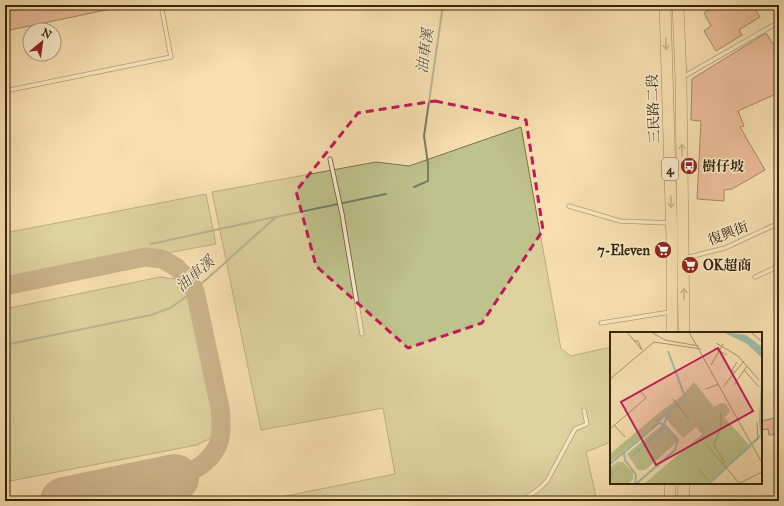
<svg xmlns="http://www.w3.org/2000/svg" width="784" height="506" font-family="'IM FELL Great Primer','Noto Serif TC',serif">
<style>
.green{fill:#bec28b;stroke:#7a734c}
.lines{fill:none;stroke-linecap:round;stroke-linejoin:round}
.stream{stroke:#75806a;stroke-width:2}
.taxiway{stroke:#98825e;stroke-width:19}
.runway{stroke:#98825e;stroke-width:48}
.building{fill:#e0957f;stroke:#37240c}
.service-casing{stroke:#675335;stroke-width:5}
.primary-casing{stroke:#37240c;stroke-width:12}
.service{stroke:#faebcc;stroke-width:3.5}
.primary{stroke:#f8e0b0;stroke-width:11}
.oneway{stroke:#98825e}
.marked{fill:none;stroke:#c2185b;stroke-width:3;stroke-dasharray:8 5;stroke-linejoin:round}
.labels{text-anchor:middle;stroke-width:3;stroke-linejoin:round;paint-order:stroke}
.shield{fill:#faebcc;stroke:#726046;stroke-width:1}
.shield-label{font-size:13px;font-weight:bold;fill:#37240c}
.street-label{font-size:14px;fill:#37240c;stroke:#faebcc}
.poi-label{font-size:14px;font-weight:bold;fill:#37240c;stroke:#faebcc;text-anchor:start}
.water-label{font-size:15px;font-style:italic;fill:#56523b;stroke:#faebcc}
.inset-river{fill:none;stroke:#9ebda8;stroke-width:2}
.inset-road{fill:none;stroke:#ab956e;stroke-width:1}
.view{fill:#c2185b;fill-opacity:0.15;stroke:#c2185b;stroke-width:2}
.inset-edge{fill:none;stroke:#37240c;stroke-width:2}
</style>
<rect width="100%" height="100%" fill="#f8e0b0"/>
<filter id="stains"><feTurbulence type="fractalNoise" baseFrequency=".005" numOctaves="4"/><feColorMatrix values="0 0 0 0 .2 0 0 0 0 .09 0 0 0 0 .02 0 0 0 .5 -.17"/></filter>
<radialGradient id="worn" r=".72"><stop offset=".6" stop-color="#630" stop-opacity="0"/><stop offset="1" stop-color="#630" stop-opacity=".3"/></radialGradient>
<!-- green -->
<g class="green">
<polygon points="521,127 561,349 571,356 611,347 611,442 586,452 597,501 261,501 395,474 383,408 261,430 212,192 376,162 409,166"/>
<polygon points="206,194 216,244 5,283 5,233"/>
<polygon points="160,277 191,281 203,296 226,408 222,425 211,438 197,445 5,482 5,309"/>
</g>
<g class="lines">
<!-- stream -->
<g class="stream">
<polyline points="414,187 428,181 428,164 424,136 443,5"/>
<polyline points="151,244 275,217"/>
<polyline points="5,345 151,315 170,308 190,294 276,217 386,194"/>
</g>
<!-- taxiway -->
<path class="taxiway" d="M5,286L145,257L162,259L176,267L189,280L195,291L220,408C223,434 222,452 197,468C191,472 182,475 175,478"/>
<!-- runway -->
<polyline class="runway" points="64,501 175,478"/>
</g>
<!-- building -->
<g class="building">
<polygon points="5,5 116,5 116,8 5,31"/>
<polygon points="718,5 753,5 760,17 739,30 742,35 716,51 704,31 711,26 704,13"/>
<polygon points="766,33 773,44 779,40 779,85 775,89 776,94 738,111 744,126 740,127 765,170 732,189 724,190 724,201 697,199 701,121 691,120 692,79"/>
<polygon points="779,417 779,434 769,435 768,429 761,430 761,421"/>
</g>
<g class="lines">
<defs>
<g id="service">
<polyline points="773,5 779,15"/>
<polyline points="683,77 779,22"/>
<polyline points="5,91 171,57 161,5"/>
<polyline points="330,159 342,214 362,334"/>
<polyline points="569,206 620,221 670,223"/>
<polyline points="685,258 725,248 779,223"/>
<polyline points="755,277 779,266"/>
<polyline points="601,323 670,312"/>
<polyline points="522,501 540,488 547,481 575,429 587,424 584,410"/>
</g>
<g id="primary">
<polyline points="665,5 672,241 672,333"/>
<polyline points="678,5 681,79 684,333"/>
<polyline points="670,501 670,483"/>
<polyline points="683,501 684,483"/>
</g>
</defs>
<!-- service casing -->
<use href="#service" class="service-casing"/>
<!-- primary casing -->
<use href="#primary" class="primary-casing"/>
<!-- service -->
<use href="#service" class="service"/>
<!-- primary -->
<use href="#primary" class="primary"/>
</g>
<!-- one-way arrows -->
<defs><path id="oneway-shaft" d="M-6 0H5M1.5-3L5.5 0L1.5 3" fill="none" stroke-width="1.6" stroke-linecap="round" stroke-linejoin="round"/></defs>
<g class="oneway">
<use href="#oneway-shaft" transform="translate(666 44) rotate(88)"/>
<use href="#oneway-shaft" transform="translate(682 150) rotate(-91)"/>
<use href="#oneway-shaft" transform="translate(671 202) rotate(88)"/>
<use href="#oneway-shaft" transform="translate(684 294) rotate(-90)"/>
</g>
<!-- marked area -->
<path d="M0 0H784V506H0ZM435,101L526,120L543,230L482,323L408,348L316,266L296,191L358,113Z" fill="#f8e0b0" fill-opacity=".55" fill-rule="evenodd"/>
<path class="marked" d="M435,101L526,120L543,230L482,323L408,348L316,266L296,191L358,113Z"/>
<!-- icons -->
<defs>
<symbol id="bus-disc" viewBox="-11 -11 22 22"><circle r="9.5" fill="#8f2418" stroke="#faebcc"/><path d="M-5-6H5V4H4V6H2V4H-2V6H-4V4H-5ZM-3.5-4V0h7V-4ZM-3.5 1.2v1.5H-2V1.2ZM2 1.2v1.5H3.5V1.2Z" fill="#fff"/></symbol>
<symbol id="supermarket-disc" viewBox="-11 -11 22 22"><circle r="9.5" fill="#8f2418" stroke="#faebcc"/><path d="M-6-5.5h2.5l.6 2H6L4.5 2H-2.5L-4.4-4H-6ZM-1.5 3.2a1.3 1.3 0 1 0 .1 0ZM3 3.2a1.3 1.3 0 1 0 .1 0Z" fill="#fff"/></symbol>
</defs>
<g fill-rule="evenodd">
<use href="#bus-disc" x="679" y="156" width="20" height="20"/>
<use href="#supermarket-disc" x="653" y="240" width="20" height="20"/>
<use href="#supermarket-disc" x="680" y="255" width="20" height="20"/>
</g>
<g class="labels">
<!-- shield labels -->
<rect class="shield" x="662" y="158" width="16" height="22" rx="3"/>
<g class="shield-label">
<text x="670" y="174">4</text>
</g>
<!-- street labels -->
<g class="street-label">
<text transform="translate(653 109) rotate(-92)" y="5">三民路二段</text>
<text transform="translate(728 233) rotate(-21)" y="5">復興街</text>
</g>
<!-- poi labels -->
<g class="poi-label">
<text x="702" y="171">樹仔坡</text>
<text x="650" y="255" text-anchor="end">7-Eleven</text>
<text x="703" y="270">OK超商</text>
</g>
<!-- water labels -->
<g class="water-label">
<text transform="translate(425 51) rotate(-82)" y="5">油車溪</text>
<text transform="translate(195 274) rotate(-41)" y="5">油車溪</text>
</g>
</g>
<!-- overview -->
<g transform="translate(610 332)">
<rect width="152" height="152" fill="#f8e0b0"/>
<path d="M84,50L104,75L111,71L116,72L120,79L115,86L141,115L98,152H34L92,102L86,95L73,106L50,80L73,63ZM50,80L54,86L0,130V122ZM53,92L67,105V110L35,138H28L17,122ZM7,130H13L23,141V147L18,152H0V136Z" fill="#bec28b"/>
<path d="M113,0L136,3L152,15V26L137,12Z" fill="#9ebda8"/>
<path class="inset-river" d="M58,19L75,65M152,51L150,89L152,108M46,90L59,79M14,121L15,128L26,143L25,152M22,124L51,99L60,78L72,68M0,132L49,91L55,93L68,108L65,118M0,143L9,135M26,152L65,118M99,152L150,104"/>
<path class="inset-road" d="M17,0L32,18M41,0L55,8L89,14M79,0L152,131M142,1L152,10M24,9H28L32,18M106,11L128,24L149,48M104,16L117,23M101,33L113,12M134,38L149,55M125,40L122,38L127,30M0,47L44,10L91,17M124,53L137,34M113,55L134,29M96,57L109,52M63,67L79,87M111,81V94L104,113L115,131M4,93L15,105M0,97L36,66L31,60M144,110L148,107L147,90M95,111L130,152M88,137L98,148M128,152L152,140"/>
<path class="view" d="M108,16L143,79L46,133L11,70Z"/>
<rect width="152" height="152" class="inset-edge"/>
</g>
<!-- margin -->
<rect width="784" height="506" fill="none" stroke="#f8e0b0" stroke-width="20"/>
<rect x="6" y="6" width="772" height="494" fill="none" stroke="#37240c" stroke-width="2"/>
<rect x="10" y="10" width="764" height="486" fill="none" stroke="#37240c"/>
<!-- north arrow -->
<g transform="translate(42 42) rotate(29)"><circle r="19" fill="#faebcc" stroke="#ac9b7f"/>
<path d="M0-3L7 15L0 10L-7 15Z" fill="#8f2418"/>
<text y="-6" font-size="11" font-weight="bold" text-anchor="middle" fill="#37240c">N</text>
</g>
<rect width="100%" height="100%" filter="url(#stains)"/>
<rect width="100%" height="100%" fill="url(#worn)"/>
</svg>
